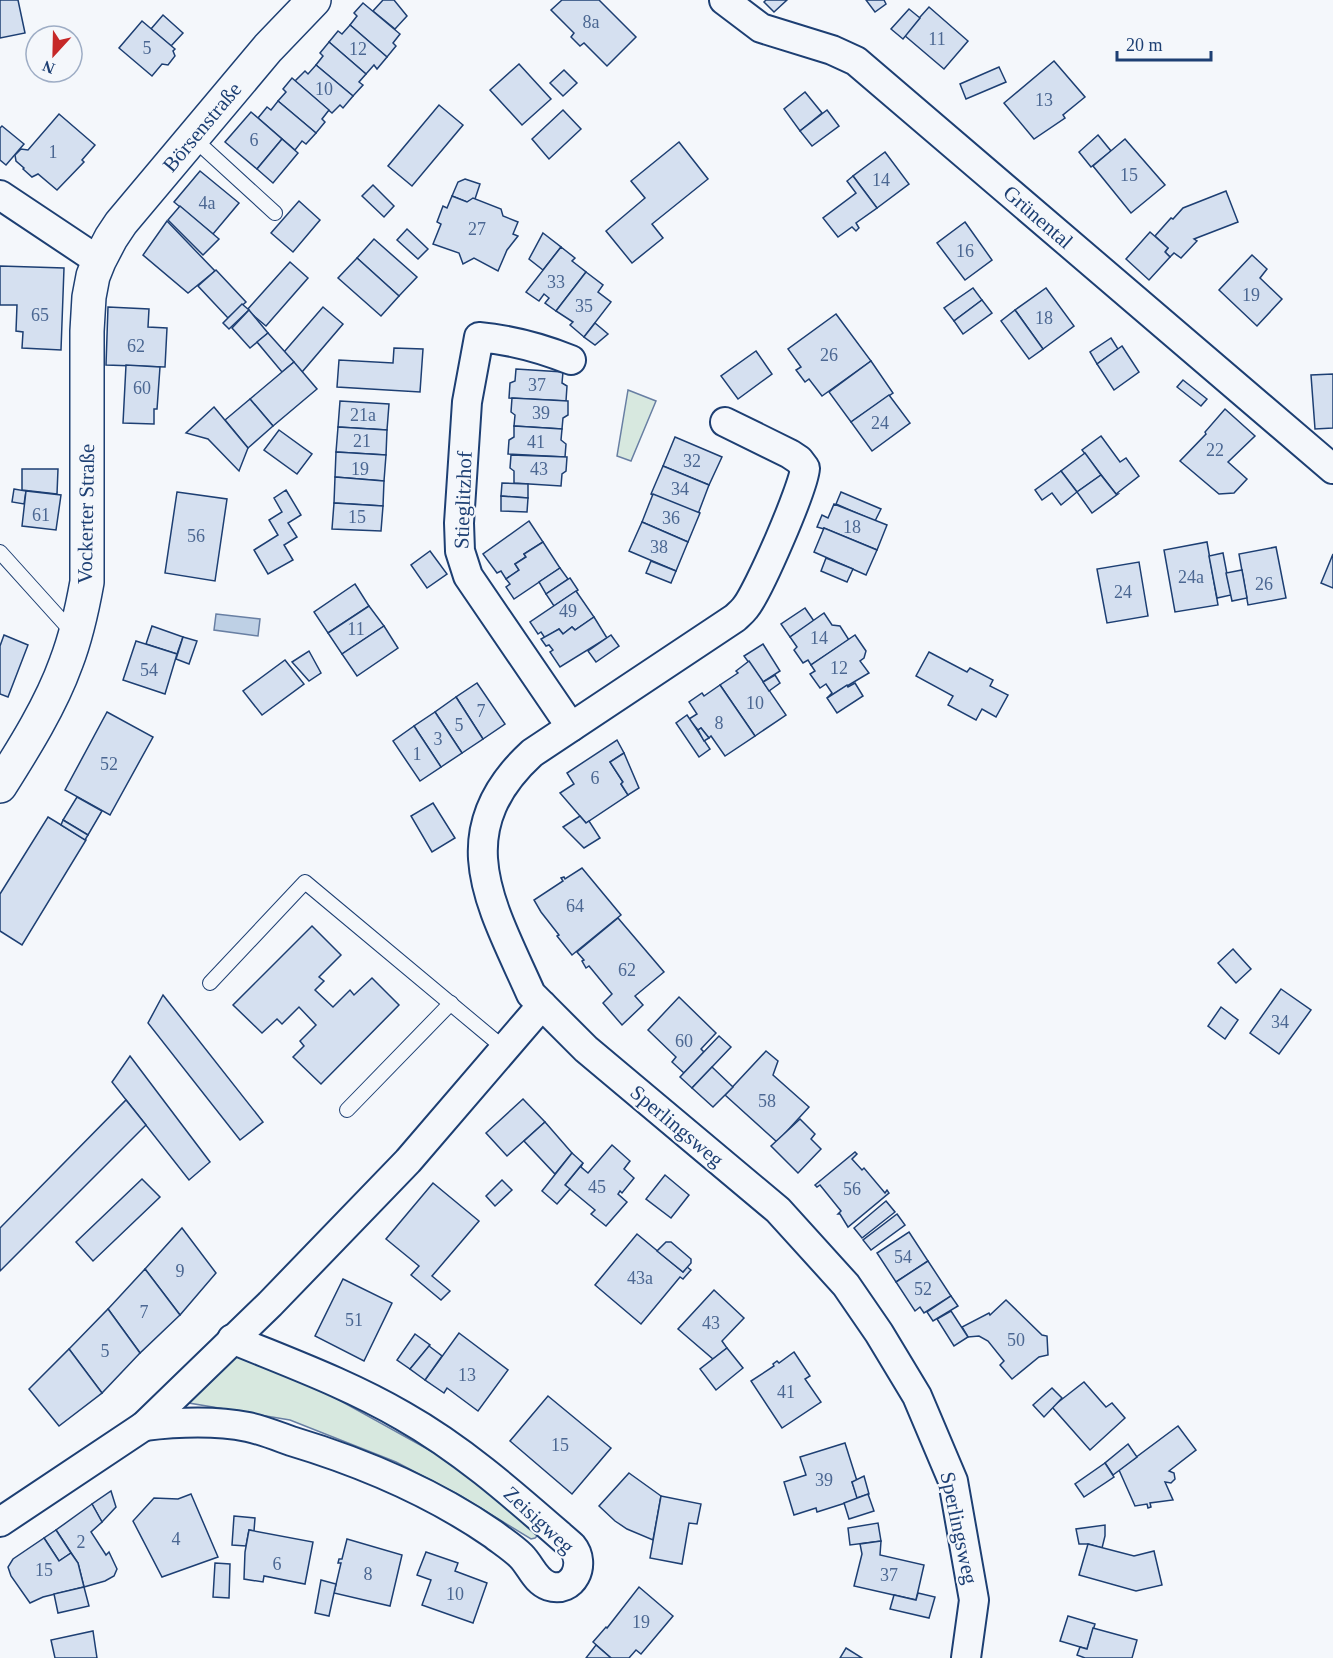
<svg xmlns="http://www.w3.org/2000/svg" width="1333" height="1658" font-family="Georgia,serif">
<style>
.green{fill:#d7e8df;stroke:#687fa3;stroke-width:1.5}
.water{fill:#bed0e5;stroke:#687fa3;stroke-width:1.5}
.building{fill:#d5e0f0;stroke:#1d3f73;stroke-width:1.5}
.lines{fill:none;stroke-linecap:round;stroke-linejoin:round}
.lane-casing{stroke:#1d3f73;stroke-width:16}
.street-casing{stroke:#1d3f73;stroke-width:32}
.secondary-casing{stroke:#1d3f73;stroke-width:36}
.lane{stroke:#f4f7fb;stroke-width:14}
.street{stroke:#f4f7fb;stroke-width:28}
.secondary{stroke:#f4f7fb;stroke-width:33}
.labels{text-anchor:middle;stroke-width:4.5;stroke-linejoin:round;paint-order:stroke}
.number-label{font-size:18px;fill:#4b6792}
.street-label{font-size:21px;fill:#1d3f73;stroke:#f4f7fb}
</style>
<rect width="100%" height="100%" fill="#f4f7fb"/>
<!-- green -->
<g class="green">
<polygon points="628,390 656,401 631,461 617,456"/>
<polygon points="242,1356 267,1360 460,1467 540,1533 535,1538 531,1539 461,1496 396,1462 290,1420 189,1403 189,1399 232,1358"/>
</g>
<!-- water -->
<polygon class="water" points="216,614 260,619 258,636 214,630"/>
<!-- building -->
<g class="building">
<polygon points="0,0 18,0 25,33 0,38"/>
<polygon points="383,0 394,0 407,16 395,29 373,11"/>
<polygon points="562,0 599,0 636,37 607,66 584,43 580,46 571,37 574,33 551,10"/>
<polygon points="766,0 787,0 774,12 764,2"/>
<polygon points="866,0 884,0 886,4 875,12"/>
<polygon points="363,3 400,34 393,43 396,46 387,57 350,25 357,16 354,13"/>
<polygon points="929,7 968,41 944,69 904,35"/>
<polygon points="909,9 920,18 903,39 891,29"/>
<polygon points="163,15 183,33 171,46 151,29"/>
<polygon points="142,21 175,49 173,51 175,56 168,65 162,64 152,76 119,48"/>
<polygon points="350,25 387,57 377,69 374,65 366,74 329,42 338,31 342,34"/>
<polygon points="329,42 366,74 359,82 363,85 353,96 316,65 323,56 320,53"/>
<polygon points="1054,61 1085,97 1063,115 1065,118 1034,139 1004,103"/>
<polygon points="519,64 551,99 522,125 490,90"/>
<polygon points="316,65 353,96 343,108 340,105 332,113 295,81 305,71 308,74"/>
<polygon points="999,67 1006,82 966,99 960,84"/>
<polygon points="564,70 577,83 563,96 550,83"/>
<polygon points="292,78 329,110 322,119 325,122 316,133 278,101 286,92 283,89"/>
<polygon points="805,92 822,113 800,131 784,109"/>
<polygon points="278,101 316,133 306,144 302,141 295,150 258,118 267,107 271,110"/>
<polygon points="439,105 463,125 412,186 388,166"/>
<polygon points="563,110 581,129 549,159 532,139"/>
<polygon points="827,110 839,126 812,146 800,131"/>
<polygon points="251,112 282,139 257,169 225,142"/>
<polygon points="59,114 95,145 82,160 84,162 57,190 38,174 32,177 23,169 24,168 16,161 15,155 21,149 28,150"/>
<polygon points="2,126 24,144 6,165 0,160 0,128"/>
<polygon points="1098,135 1111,151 1091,167 1079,152"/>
<polygon points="282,139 298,153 273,183 257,169"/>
<polygon points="1125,139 1165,185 1131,213 1093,166"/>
<polygon points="679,142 708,179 652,224 663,238 632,263 606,231 645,198 631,181"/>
<polygon points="885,152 909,184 877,208 853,176"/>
<polygon points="200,171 239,203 213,234 174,202"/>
<polygon points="853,176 877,208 856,223 859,228 856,231 852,227 838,237 823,218 856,193 847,181"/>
<polygon points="465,179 480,184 475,199 467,202 452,196 458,182"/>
<polygon points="373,185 394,206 384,217 362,196"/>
<polygon points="1226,191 1238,222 1194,239 1197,241 1181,258 1174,253 1170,257 1165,252 1168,248 1155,236 1171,218 1173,219 1183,208"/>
<polygon points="452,196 467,202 473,198 501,209 503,216 518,222 513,234 518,236 507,250 498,271 474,258 463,264 459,253 433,244 441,224 437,222 443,206 447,208"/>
<polygon points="299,201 320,220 293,252 271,233"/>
<polygon points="180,206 219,239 203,255 168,220"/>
<polygon points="167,221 215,271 188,293 143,255"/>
<polygon points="965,222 992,260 965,280 937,243"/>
<polygon points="407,229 428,249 418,259 397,240"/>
<polygon points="1150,232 1168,248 1165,252 1170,257 1149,280 1126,259"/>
<polygon points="543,233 561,247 543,270 529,259"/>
<polygon points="374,239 417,277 399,296 357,258"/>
<polygon points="561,247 575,258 572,261 586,272 556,311 545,303 549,298 544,294 539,301 526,292"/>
<polygon points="1252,255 1267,269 1260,278 1282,299 1257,326 1219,290"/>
<polygon points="357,258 399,296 381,316 338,278"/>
<polygon points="290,262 308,278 266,326 247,310"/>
<polygon points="0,266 64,268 61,350 22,348 23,332 16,331 17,305 0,305"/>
<polygon points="216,270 246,302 228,318 198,286"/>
<polygon points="586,272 603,285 598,292 611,302 584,337 570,325 573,322 556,311"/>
<polygon points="973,288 982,300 954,321 944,308"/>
<polygon points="1046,288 1074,326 1043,349 1015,310"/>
<polygon points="982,300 992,313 963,334 954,321"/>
<polygon points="242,304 249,310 229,329 223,323"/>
<polygon points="108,307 149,309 148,327 167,328 165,367 106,365"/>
<polygon points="323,307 343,324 302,372 284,352"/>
<polygon points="249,310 268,333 250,348 232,328"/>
<polygon points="1015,310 1043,349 1029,359 1001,321"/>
<polygon points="836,314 871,361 822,396 809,379 805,382 796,370 801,367 788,349"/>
<polygon points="595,323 608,334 595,345 584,337"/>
<polygon points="268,333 294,362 282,372 257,342"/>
<polygon points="1111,338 1118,349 1097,364 1090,352"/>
<polygon points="1122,346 1139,372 1114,390 1097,364"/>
<polygon points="394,348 423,349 420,392 337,387 339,360 393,363"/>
<polygon points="756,351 772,374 738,399 721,376"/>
<polygon points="871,361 893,393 851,422 829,392"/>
<polygon points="294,362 317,389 273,426 250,399"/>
<polygon points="126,365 160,367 157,409 154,409 154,424 123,423"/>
<polygon points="516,369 563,372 562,383 567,386 566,401 509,398 510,383 515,381"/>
<polygon points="1333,374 1333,428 1315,429 1311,375"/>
<polygon points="1183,380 1207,399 1201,406 1177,387"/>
<polygon points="889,395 910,423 872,451 851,422"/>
<polygon points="512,398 568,401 568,415 563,418 562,429 514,426 515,415 511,412"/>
<polygon points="250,399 273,426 248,448 225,420"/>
<polygon points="340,401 389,404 387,430 338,427"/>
<polygon points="214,407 248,448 239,471 208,439 186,433"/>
<polygon points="1225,409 1255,436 1228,462 1247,479 1234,493 1219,494 1180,461 1206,434 1205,432"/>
<polygon points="514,426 562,429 561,440 566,444 565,457 508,454 509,440 514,437"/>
<polygon points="338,427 387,430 386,455 336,452"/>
<polygon points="279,430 312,454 297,474 264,450"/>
<polygon points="1101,436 1120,462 1126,458 1139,476 1116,494 1082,450"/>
<polygon points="675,437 722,457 709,485 663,466"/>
<polygon points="336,452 386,455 384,481 335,477"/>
<polygon points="1085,453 1101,475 1077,492 1061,471"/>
<polygon points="511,455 567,457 566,471 562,474 561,486 514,483 514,471 510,468"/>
<polygon points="663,466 709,485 698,514 651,494"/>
<polygon points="22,469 58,469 57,494 22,490"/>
<polygon points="1061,471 1077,492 1061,505 1052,493 1042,500 1035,490"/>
<polygon points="1101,475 1116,494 1118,494 1092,513 1077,492"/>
<polygon points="335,477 384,481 383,506 334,503"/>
<polygon points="502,483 528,484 528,498 501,496"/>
<polygon points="14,489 26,491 24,504 12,502"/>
<polygon points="286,490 301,515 288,523 297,537 284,545 293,560 268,574 254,550 278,535 269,520 282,512 274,498"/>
<polygon points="26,491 61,495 56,530 22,526"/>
<polygon points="177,492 227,499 215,581 165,573"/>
<polygon points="841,492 881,509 875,521 836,504"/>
<polygon points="653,494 700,513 688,542 642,522"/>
<polygon points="501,496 528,498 527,512 501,511"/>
<polygon points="334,503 383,506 381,531 332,529"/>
<polygon points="834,504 887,525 877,550 824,528 824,529 817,527 822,515 828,518"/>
<polygon points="529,521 543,542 524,554 526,557 515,564 519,570 506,579 501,571 497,573 483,554"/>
<polygon points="642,522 688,542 676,571 629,551"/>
<polygon points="824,528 877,550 866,575 814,552"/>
<polygon points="543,542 560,568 514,599 506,587 510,584 506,579 519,570 515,564 526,557 524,554"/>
<polygon points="1207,542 1218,605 1175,612 1164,550"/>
<polygon points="1276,547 1286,598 1248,605 1239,554"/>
<polygon points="430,551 447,574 427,588 411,565"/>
<polygon points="1223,553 1231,595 1217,598 1209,556"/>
<polygon points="1333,554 1333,588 1321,583"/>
<polygon points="826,558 853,569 847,582 821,571"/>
<polygon points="651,561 676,571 671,583 646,573"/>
<polygon points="1139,562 1148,616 1107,623 1097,569"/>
<polygon points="560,568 568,579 546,594 539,582"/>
<polygon points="1242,570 1247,598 1232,601 1226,573"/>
<polygon points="570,578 578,590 554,606 546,594"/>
<polygon points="355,584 369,606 328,633 314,612"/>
<polygon points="576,591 594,617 575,630 572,627 563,634 559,629 545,638 541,632 538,634 530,622"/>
<polygon points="369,606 384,626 342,654 328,633"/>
<polygon points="805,608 814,621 790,637 781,624"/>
<polygon points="824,613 832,625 840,626 849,640 811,665 808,660 803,663 794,650 797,647 790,637"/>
<polygon points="594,617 607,638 560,667 550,652 553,650 549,645 546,646 541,639 559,629 563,634 572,627 575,630"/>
<polygon points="152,626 183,637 177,654 146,644"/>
<polygon points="384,626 398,648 357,676 342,654"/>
<polygon points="4,635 28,645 8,697 0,694 0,646"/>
<polygon points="611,635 619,646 596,662 588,651"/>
<polygon points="855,635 866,651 864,658 860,661 869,673 827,698 832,693 826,684 820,688 810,674 815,671 811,665"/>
<polygon points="183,637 197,641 189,664 176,659"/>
<polygon points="136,641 177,654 165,694 123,680"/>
<polygon points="763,644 780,671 763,682 744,656"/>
<polygon points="309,651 321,673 309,681 292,662"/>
<polygon points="929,652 967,672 970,668 993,680 990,686 1008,695 996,717 982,709 976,720 948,705 953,696 916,676"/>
<polygon points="285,660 304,684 262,715 243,691"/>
<polygon points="749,661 786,715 755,736 720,685 738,673 736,671"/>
<polygon points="775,675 780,683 769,691 763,682"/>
<polygon points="477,683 505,724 483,739 456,697"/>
<polygon points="855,683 863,696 837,713 827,698 847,685 848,687"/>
<polygon points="720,685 755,736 725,756 711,736 709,738 701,728 698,730 689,719 697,714 689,702 702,693 704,696"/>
<polygon points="456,697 483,739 462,753 435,712"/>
<polygon points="107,712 153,737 110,815 65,790"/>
<polygon points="435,712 462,753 441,767 414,726"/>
<polygon points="687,715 710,749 699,757 676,723"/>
<polygon points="414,726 441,767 420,781 393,741"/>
<polygon points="701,728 709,738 704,741 698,730"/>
<polygon points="617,740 624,753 610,762 623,782 621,784 628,795 586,823 560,793 574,784 567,773"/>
<polygon points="624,753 639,788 628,795 621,784 623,782 610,762"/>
<polygon points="77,797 102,811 88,835 63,820"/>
<polygon points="433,803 455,838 432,852 411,816"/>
<polygon points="580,816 586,823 589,821 600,838 584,848 563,827"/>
<polygon points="48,817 86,840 22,945 0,931 0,894"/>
<polygon points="63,820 88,835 85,840 61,825"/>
<polygon points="582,868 621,915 572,955 557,936 559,935 541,912 534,900 563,881 561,878 564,877 565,879"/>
<polygon points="618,918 664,972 635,996 643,1005 622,1025 603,1003 612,994 589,966 586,968 582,961 584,960 577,952"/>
<polygon points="312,926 341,955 319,977 324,981 315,990 333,1007 350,990 354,995 372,978 399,1005 321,1084 293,1057 304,1046 300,1041 316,1025 299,1007 282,1024 277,1019 262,1033 233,1005"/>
<polygon points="1233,949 1251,969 1236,983 1218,963"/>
<polygon points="1281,989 1311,1010 1279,1054 1250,1033"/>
<polygon points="163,995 263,1122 240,1140 148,1023"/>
<polygon points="679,997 716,1033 701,1049 704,1052 684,1073 672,1062 676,1057 648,1030"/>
<polygon points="1221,1007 1238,1020 1225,1039 1208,1026"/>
<polygon points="719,1036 731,1047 692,1088 680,1077"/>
<polygon points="766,1051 778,1061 773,1075 809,1107 777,1142 725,1095"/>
<polygon points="130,1056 210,1162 189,1180 112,1082"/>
<polygon points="712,1067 733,1087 713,1107 692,1088"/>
<polygon points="523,1099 545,1122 507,1156 486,1133"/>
<polygon points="126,1100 146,1125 0,1271 0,1228"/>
<polygon points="800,1119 815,1134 811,1139 821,1149 798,1173 771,1146"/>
<polygon points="545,1122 572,1153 555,1174 524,1141"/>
<polygon points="612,1145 630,1161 624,1169 634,1178 622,1193 620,1191 618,1194 627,1202 606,1226 591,1214 595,1210 565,1185 583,1163 581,1167 588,1173"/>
<polygon points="855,1152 857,1154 852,1159 862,1170 864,1168 885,1193 887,1190 889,1193 848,1227 840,1214 838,1214 841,1211 820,1185 817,1187 815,1185"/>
<polygon points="572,1153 583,1163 565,1185 570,1189 557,1204 542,1191"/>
<polygon points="665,1175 689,1195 671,1218 646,1199"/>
<polygon points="142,1179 160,1197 93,1261 76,1242"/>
<polygon points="502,1180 512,1190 495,1206 486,1196"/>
<polygon points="433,1183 479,1221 432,1276 450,1291 441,1300 411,1275 419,1266 386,1239"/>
<polygon points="886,1201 895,1212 862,1238 854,1228"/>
<polygon points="897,1214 905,1225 871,1250 863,1240"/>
<polygon points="182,1228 216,1273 180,1315 145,1269"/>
<polygon points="909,1232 928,1261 896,1282 877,1253"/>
<polygon points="637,1234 683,1272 687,1267 691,1270 683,1279 680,1277 641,1324 595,1285"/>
<polygon points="666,1242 671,1242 691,1259 691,1263 683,1272 657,1251"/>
<polygon points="928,1261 951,1296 924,1313 920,1307 915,1311 896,1282"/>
<polygon points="145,1269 180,1315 140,1353 108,1309"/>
<polygon points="343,1279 392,1303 364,1361 315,1336"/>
<polygon points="714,1290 744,1318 722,1341 727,1348 713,1359 678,1329"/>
<polygon points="951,1296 958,1306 933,1321 927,1312"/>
<polygon points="1006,1300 1042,1335 1047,1336 1048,1355 1039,1357 1012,1379 1000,1365 1004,1361 988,1341 979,1336 968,1337 962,1327 989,1313 990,1315"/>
<polygon points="108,1309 140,1353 102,1393 69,1349"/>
<polygon points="951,1311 968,1337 954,1346 937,1319"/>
<polygon points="459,1333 508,1370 478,1411 447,1388 444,1393 425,1380"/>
<polygon points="415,1334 430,1345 410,1369 397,1360"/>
<polygon points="429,1346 442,1356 425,1380 410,1369"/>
<polygon points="727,1348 743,1368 716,1390 700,1369"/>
<polygon points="69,1349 102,1393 59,1426 29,1389"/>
<polygon points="794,1352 810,1376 805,1379 821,1402 782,1428 751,1381 774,1366 773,1364 777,1361 779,1363"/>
<polygon points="1084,1382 1106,1407 1112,1403 1125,1418 1090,1450 1052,1407"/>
<polygon points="1052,1388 1062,1398 1044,1417 1033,1405"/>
<polygon points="548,1396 611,1448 572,1494 510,1441"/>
<polygon points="1178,1426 1196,1450 1169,1471 1174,1473 1175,1479 1171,1483 1165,1482 1173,1500 1150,1503 1151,1507 1148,1508 1147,1504 1135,1506 1119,1470"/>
<polygon points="845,1443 857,1481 852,1482 858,1499 817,1512 816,1508 794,1515 784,1482 806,1475 800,1457"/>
<polygon points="1128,1444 1137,1457 1113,1475 1105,1463"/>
<polygon points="1105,1463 1114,1477 1084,1497 1075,1484"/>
<polygon points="629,1473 661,1496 653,1540 627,1529 615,1521 599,1506"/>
<polygon points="864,1476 869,1494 857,1498 852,1482"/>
<polygon points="111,1491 116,1507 102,1522 92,1504"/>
<polygon points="191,1494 218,1557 162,1577 133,1521 154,1498 178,1499"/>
<polygon points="868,1494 874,1511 849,1519 844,1503"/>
<polygon points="661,1496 701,1504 697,1524 689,1523 682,1564 650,1558"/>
<polygon points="92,1504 102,1522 91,1532 106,1555 109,1552 117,1569 114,1576 105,1581 84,1587 78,1563 56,1530"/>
<polygon points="234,1516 255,1518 254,1531 249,1530 246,1546 232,1545"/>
<polygon points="878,1523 881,1541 850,1545 848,1528"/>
<polygon points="1105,1525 1105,1536 1102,1548 1088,1544 1079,1544 1076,1529"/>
<polygon points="56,1530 71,1553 59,1561 44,1538"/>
<polygon points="249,1530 313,1542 305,1584 264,1576 263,1582 244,1579 245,1552"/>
<polygon points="44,1538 59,1561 71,1553 78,1563 84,1587 43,1597 30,1603 11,1576 8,1567 13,1559"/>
<polygon points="347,1539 402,1555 390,1606 334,1593 341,1563 338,1563 339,1559 342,1559"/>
<polygon points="881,1541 880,1555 924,1565 916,1600 854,1586 862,1554 860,1544"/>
<polygon points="1088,1544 1134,1556 1154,1551 1162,1585 1136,1591 1079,1575"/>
<polygon points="426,1552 458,1563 455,1571 487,1583 473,1623 422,1605 431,1580 417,1575"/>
<polygon points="215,1563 230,1564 229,1598 213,1597"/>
<polygon points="321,1580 336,1584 329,1616 315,1613"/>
<polygon points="84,1587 89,1606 58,1613 54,1594"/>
<polygon points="639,1587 673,1616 641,1654 636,1650 629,1658 611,1658 593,1642 606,1627 607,1628"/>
<polygon points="918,1593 935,1597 929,1618 890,1609 894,1595 916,1600"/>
<polygon points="1068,1616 1095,1624 1087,1649 1060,1641"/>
<polygon points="1093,1628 1137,1640 1132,1658 1085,1658 1077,1655 1080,1647 1087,1649"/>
<polygon points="93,1631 97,1658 55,1658 51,1640"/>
<polygon points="596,1645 611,1658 586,1658"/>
<polygon points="846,1648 862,1658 840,1658"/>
</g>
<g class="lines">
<defs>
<g id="lane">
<polyline points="193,138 275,213"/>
<polyline points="0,552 73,633"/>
<polyline points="210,983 305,882 505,1049"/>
<polyline points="347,1110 451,1003"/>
</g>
<g id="street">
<polyline points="724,0 761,28 832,50 856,61 1333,469"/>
<polyline points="0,195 99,261"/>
<path d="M571,727L468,576L460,551L459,523L467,402L479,337C512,340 541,348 571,360"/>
<path d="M542,1005L531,994C492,906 445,833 532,753L735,618C738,615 742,612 745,608C758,593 804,487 805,468L799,460L790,454L725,422"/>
<path d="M144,1426C178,1422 213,1420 248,1427C262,1430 277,1436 291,1441C361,1462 432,1492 493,1534C502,1541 513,1548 521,1556C531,1566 535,1581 549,1586C573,1594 587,1564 572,1546C518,1499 465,1451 403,1416C348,1384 290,1363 232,1339"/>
<polyline points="0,1522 144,1426 270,1304 408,1161 542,1005 586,1049 778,1210 846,1285 879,1333 917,1396 953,1481 974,1600 966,1658"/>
</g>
<path id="secondary" d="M0,786C24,748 51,705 66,663C76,637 82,610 87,582V331L89,297L93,276L99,261L111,238L121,223L268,48L314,0"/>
</defs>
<!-- lane casing -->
<use href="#lane" class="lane-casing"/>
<!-- street casing -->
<use href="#street" class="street-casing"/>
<!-- secondary casing -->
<use href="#secondary" class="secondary-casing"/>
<!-- lane -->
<use href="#lane" class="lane"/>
<!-- street -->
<use href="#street" class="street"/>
<!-- secondary -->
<use href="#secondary" class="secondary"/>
</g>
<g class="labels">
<!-- number labels -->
<g class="number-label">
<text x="591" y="28">8a</text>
<text x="937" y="45">11</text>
<text x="147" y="54">5</text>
<text x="358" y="55">12</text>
<text x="324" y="95">10</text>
<text x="1044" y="106">13</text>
<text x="254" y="146">6</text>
<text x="53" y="158">1</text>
<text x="1129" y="181">15</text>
<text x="881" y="186">14</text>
<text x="207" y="209">4a</text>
<text x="477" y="235">27</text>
<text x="965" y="257">16</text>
<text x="556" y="288">33</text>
<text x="1251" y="301">19</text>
<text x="584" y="312">35</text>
<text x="40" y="321">65</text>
<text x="1044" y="324">18</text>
<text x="136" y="352">62</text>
<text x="829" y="361">26</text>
<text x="537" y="391">37</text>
<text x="142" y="394">60</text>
<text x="541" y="419">39</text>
<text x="363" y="421">21a</text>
<text x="880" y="429">24</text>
<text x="362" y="447">21</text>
<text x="536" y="448">41</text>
<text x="1215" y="456">22</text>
<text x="692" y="467">32</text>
<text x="360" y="475">19</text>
<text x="539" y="475">43</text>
<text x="680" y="495">34</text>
<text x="41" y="521">61</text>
<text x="357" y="523">15</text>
<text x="671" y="524">36</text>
<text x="852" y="533">18</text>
<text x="196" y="542">56</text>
<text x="659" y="553">38</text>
<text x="1191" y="583">24a</text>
<text x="1264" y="590">26</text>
<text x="1123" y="598">24</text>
<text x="568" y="617">49</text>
<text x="356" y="635">11</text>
<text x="819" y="644">14</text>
<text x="839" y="674">12</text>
<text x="149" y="676">54</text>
<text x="755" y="709">10</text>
<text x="481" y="717">7</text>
<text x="719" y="729">8</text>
<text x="459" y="731">5</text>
<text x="438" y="745">3</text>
<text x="417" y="760">1</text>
<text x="109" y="770">52</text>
<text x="595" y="784">6</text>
<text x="575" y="912">64</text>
<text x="627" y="976">62</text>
<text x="1280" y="1028">34</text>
<text x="684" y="1047">60</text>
<text x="767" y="1107">58</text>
<text x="597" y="1193">45</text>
<text x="852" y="1195">56</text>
<text x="903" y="1263">54</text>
<text x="180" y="1277">9</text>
<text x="640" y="1284">43a</text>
<text x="923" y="1295">52</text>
<text x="144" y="1318">7</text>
<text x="354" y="1326">51</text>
<text x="711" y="1329">43</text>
<text x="1016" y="1346">50</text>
<text x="105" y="1357">5</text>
<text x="467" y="1381">13</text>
<text x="786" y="1398">41</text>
<text x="560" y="1451">15</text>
<text x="824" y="1486">39</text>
<text x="176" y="1545">4</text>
<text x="81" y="1548">2</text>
<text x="277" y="1570">6</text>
<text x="44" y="1576">15</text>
<text x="368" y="1580">8</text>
<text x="889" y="1581">37</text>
<text x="455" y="1600">10</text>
<text x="641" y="1628">19</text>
</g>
<!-- street labels -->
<g class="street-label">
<text transform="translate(202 127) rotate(-50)" y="7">Börsenstraße</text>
<text transform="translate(1038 217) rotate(41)" y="7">Grünental</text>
<text transform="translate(463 500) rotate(-88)" y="7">Stieglitzhof</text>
<text transform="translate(86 514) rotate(-89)" y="7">Vockerter Straße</text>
<text transform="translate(677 1126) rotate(40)" y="7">Sperlingsweg</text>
<text transform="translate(539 1520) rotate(43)" y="7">Zeisigweg</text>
<text transform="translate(959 1528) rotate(78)" y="7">Sperlingsweg</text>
</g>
</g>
<!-- north arrow -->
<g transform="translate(54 54) rotate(202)"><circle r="28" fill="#f4f7fb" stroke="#9eadc5" stroke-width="1.5"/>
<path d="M0-4.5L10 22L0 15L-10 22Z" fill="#c62828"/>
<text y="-9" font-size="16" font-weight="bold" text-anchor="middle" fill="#1d3f73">N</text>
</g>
<!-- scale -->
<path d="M1117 51v9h94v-9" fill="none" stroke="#1d3f73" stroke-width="3"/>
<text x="1126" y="51" font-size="18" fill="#1d3f73" stroke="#f4f7fb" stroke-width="4.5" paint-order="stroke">20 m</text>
</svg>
